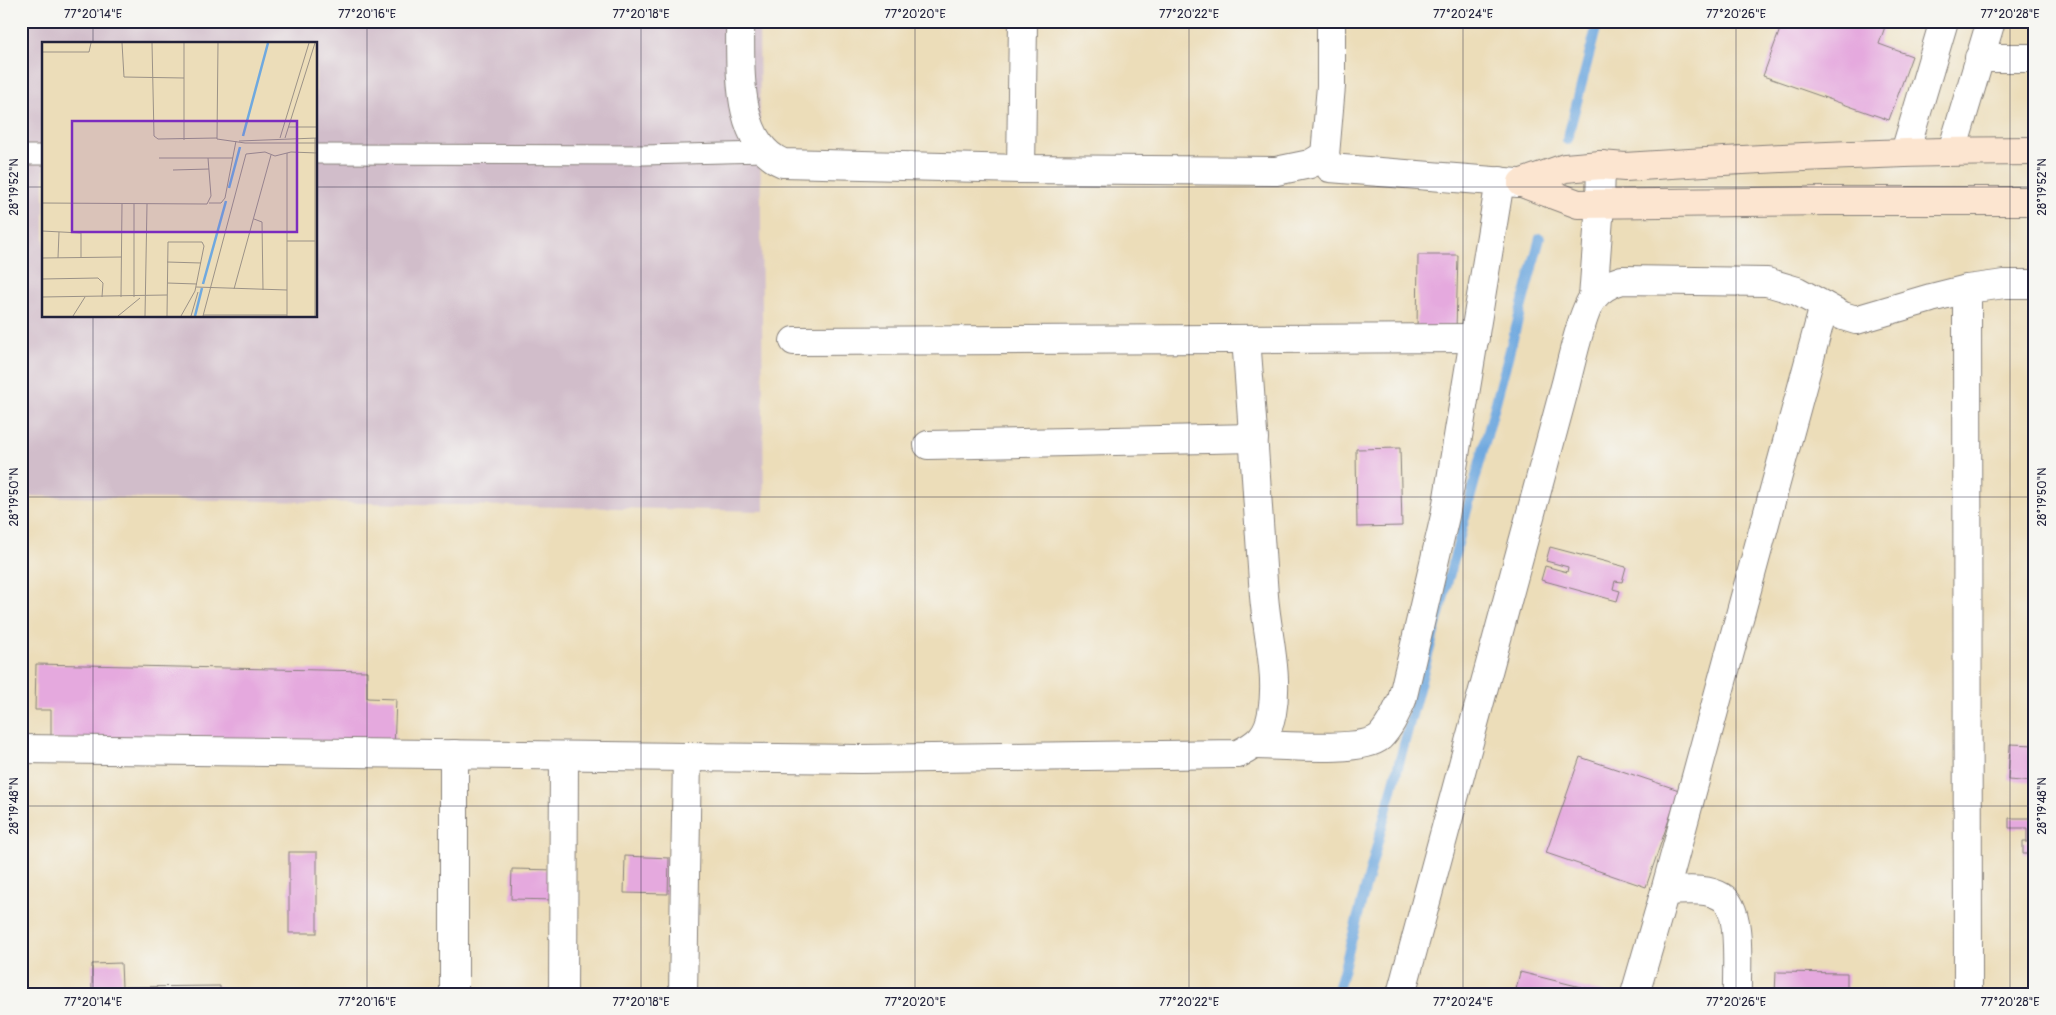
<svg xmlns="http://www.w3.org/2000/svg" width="2056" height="1015" font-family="Pangolin,sans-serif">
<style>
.industrial{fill:#d1bdca;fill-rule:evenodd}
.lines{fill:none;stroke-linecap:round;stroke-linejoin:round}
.stream{stroke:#6fa9df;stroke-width:10}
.building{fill:#e5a9de}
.lane-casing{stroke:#87807a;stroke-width:21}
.street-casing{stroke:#87807a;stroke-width:30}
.secondary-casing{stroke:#87807a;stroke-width:30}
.lane{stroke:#fff;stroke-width:19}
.street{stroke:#fff;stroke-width:28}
.secondary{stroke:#fce5d0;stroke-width:28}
.ticks{fill:none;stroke:#22223b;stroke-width:1;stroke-opacity:0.45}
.inset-river{fill:none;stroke:#6fa9df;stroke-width:2.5}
.inset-road{fill:none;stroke:#9b9287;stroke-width:1}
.view{fill:#7b2cbf;fill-opacity:0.15;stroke:#7b2cbf;stroke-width:2.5}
.inset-edge{fill:none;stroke:#22223b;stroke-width:2.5}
.neatline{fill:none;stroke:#22223b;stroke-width:2}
.ticks-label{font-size:12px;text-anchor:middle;fill:#22223b}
</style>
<rect width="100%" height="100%" fill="#f6f6f2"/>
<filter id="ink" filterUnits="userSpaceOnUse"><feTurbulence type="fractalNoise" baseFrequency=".02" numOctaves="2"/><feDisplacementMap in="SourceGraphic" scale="10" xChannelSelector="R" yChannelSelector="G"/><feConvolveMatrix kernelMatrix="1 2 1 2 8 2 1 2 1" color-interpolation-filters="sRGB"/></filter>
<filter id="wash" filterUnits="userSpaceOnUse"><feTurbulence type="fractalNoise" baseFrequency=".0096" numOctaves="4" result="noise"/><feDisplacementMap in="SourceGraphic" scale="20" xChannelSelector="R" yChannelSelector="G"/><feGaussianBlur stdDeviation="1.12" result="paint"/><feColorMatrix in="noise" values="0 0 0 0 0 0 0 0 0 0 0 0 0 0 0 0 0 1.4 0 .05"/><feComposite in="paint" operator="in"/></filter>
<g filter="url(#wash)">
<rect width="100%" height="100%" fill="#ecddb9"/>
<!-- industrial -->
<path class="industrial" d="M21,21H759L764,511L21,496ZM44,44H316V316H44Z"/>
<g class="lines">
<!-- stream -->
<g class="stream">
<polyline points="1567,140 1598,21"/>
<polyline points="1337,994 1540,238"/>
</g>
</g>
<g id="blocks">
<!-- building -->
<g class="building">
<polygon points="1783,21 1887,21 1879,44 1912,56 1889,120 1763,76"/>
<polygon points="1418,255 1458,255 1456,330 1417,329"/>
<polygon points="1400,448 1402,526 1357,527 1356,449"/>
<polygon points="1550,547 1626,567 1622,582 1615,581 1613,589 1620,591 1617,601 1541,580 1545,566 1567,572 1568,567 1546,561"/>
<polygon points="36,664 367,671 367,698 396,699 394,749 51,740 51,710 35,710"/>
<polygon points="2010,744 2035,745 2035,782 2008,780"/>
<polygon points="1580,757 1679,790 1646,887 1546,853"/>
<polygon points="2009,818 2035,818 2035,854 2023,854 2023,842 2027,842 2027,828 2009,828"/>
<rect x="289" y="852" width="28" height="81"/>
<polygon points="625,856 669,858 668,894 624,893"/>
<polygon points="512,869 558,870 557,900 511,899"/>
<polygon points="121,963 122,987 220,986 220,994 92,994 92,964"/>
<polygon points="1520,972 1605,993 1605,994 1515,994"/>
<polygon points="1776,972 1847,973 1847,994 1775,994"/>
</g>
</g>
</g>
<g filter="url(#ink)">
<use href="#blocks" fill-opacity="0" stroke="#87807a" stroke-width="1"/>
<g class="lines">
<defs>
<g id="lane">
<polyline points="316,154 644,155 764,152"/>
<polyline points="21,155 44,155"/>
</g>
<g id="street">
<path d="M740,21C741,65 734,143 783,163L1021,169L1276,171L1310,164L1325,155"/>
<polyline points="1331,21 1331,86 1325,155 1330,168 1518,183"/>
<polyline points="1979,58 2035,58"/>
<polyline points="1952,151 1991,21"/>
<polyline points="1905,152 1944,21"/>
<polyline points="1021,169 1023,21"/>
<polyline points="1967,289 1968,994"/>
<polyline points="1593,298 1600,204 1601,165"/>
<polyline points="794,341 1475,338"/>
<polyline points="928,445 1254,438"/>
<path d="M1256,745C1283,745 1361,753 1380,737C1390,727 1396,713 1402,700L1445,516L1500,181"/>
<path d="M21,749L860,759L1238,754C1258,744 1268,736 1272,713C1279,675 1267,634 1264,596C1258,511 1253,425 1246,339"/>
<polyline points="454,754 454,994"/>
<path d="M1665,891C1682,891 1706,887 1722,897C1743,909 1736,971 1737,994"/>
<polyline points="563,994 564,756"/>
<polyline points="683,994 687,757"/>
<path d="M1401,994L1566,383C1571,363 1582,312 1593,298C1601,288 1611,283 1622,280L1767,282L1797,291L1843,316L1856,320L1931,298L1967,289L2005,284H2035"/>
<polyline points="1635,994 1665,891 1824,306"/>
</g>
<g id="secondary">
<polyline points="1522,183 1578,204 1827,201 2035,201"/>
<path d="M1522,183L1565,168L1601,165L1625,167C1762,158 1898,151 2035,151"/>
</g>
</defs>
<!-- lane casing -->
<use href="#lane" class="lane-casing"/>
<!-- street casing -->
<use href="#street" class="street-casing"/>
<!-- secondary casing -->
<use href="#secondary" class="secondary-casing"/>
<!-- lane -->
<use href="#lane" class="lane"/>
<!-- street -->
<use href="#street" class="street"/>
<!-- secondary -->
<use href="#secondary" class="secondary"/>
</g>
</g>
<!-- ticks -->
<path class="ticks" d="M93,21V44M367,21V994M641,21V994M915,21V994M1189,21V994M1463,21V994M1736,21V994M2010,21V994M21,187H44M316,187H2035M93,316V994M21,497H2035M21,806H2035"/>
<!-- overview -->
<g transform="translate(42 42)">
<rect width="275" height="275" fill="#ecddb9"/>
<path class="inset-river" d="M201,94L226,1M187,146L198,105M161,242L184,159M153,274L160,246"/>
<path class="inset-road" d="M80,1L82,35L142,36M110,1L112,94L116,97L175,96M176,1L175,97L203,101H275M0,10H47L49,1M246,85H275M238,96L267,1M243,96L273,1M142,98V1M197,99L275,96M117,116H191M131,128L167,127M0,161L165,162L169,154L166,116M167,161H179L183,156L194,99M92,162V255M212,177L220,180L221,248M0,189L39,191V216M245,199H273M0,216L80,215M16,216L17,190M125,220L159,221M0,237L56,236L61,241L60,255M125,241L155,242M154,245L245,248M192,247L229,113M0,255L125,253M79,255L80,162M161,273H245M31,274L43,255M76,274L98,256M103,274L105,162M125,274L126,200H160L162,204L153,249L139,274M149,274L156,250M161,274L204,112L223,110L233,114L249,110L275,111M245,274V111M273,274V96"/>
<path class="view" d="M30,79H255V190H30Z"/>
<rect width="275" height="275" class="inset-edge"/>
</g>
<!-- margin -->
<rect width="2056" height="1015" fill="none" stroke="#f6f6f2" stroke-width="55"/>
<rect x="28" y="28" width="2000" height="960" class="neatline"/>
<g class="ticks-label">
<text x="93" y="18">77°20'14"E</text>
<text x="367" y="18">77°20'16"E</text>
<text x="641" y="18">77°20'18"E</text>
<text x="915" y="18">77°20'20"E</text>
<text x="1189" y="18">77°20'22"E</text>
<text x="1463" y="18">77°20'24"E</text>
<text x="1736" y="18">77°20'26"E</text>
<text x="2010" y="18">77°20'28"E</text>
<text transform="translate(14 187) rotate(-90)" y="4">28°19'52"N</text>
<text transform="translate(2042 187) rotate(-90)" y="4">28°19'52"N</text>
<text transform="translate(14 497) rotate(-90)" y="4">28°19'50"N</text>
<text transform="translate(2042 497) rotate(-90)" y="4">28°19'50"N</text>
<text transform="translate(14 806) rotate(-90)" y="4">28°19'48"N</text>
<text transform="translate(2042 806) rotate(-90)" y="4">28°19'48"N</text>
<text x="93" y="1006">77°20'14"E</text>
<text x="367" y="1006">77°20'16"E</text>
<text x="641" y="1006">77°20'18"E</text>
<text x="915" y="1006">77°20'20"E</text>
<text x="1189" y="1006">77°20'22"E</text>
<text x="1463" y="1006">77°20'24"E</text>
<text x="1736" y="1006">77°20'26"E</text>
<text x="2010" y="1006">77°20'28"E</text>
</g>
</svg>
